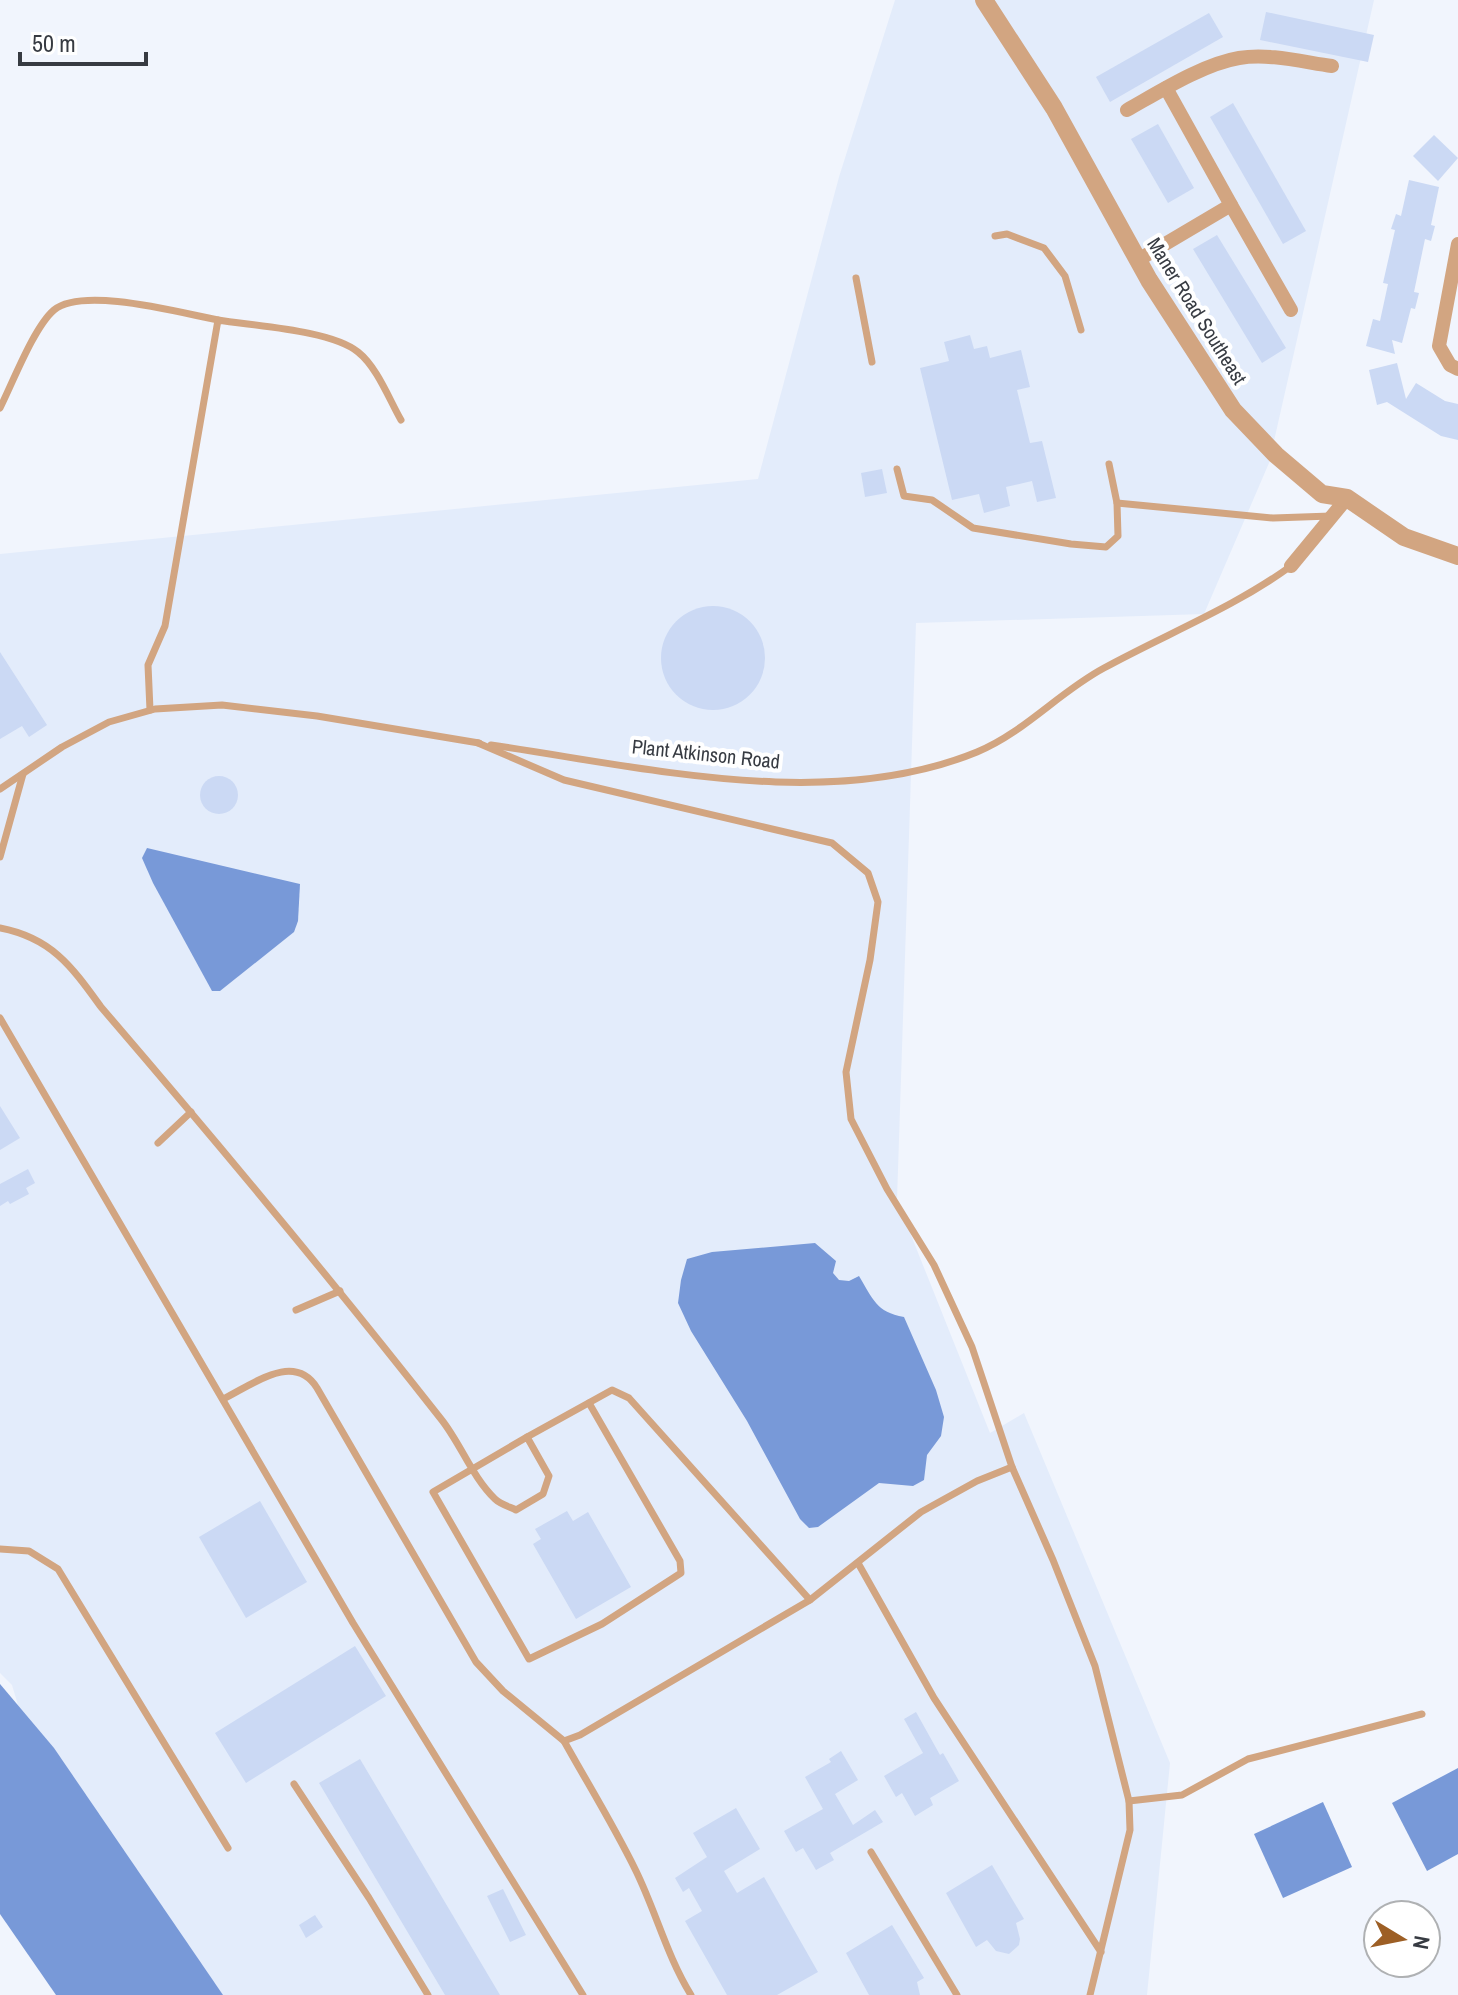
<svg xmlns="http://www.w3.org/2000/svg" width="1458" height="1995" font-family="'Archivo Narrow',sans-serif">
<style>
.built{fill:#e3ecfb}
.water{fill:#7899d8}
.building{fill:#cbd9f4}
.lines{fill:none;stroke-linecap:round;stroke-linejoin:round}
.service{stroke:#d2a581;stroke-width:7}
.minor{stroke:#d2a581;stroke-width:14}
.tertiary{stroke:#d2a581;stroke-width:18}
.labels{text-anchor:middle;stroke-width:8;stroke-linejoin:round;paint-order:stroke}
.street-label{font-size:20px;fill:#373b42;stroke:#fff}
</style>
<rect width="100%" height="100%" fill="#f1f5fd"/>
<!-- built -->
<polygon class="built" points="895,0 1374,0 1269,463 1204,614 916,623 897,1200 990,1433 1024,1413 1170,1763 1147,1995 214,1995 48,1806 12,1685 0,1673 0,554 758,479 839,177"/>
<!-- water -->
<g class="water">
<polygon points="147,848 300,884 298,921 294,932 220,991 212,991 153,883 142,858"/>
<path d="M815,1243L836,1261L833,1273L839,1280L849,1281L859,1276C873,1299 876,1312 904,1317L936,1390L944,1417L941,1436L927,1455L924,1480L913,1486L879,1483L818,1527L809,1528L800,1519L747,1421L691,1331L678,1303L681,1280L687,1259L712,1252Z"/>
<polygon points="0,1684 54,1748 223,1995 56,1995 0,1914"/>
<polygon points="1458,1768 1458,1854 1427,1871 1392,1803"/>
<polygon points="1323,1802 1352,1867 1283,1898 1254,1834"/>
</g>
<!-- building -->
<g class="building">
<polygon points="1266,12 1374,35 1368,62 1260,40"/>
<polygon points="1209,13 1223,37 1110,102 1096,77"/>
<polygon points="1233,103 1306,231 1283,244 1210,117"/>
<polygon points="1158,124 1194,188 1168,203 1131,139"/>
<polygon points="1434,135 1458,158 1438,181 1413,156"/>
<polygon points="1409,180 1439,187 1431,225 1435,226 1431,241 1425,239 1414,292 1419,293 1415,309 1411,308 1402,343 1392,340 1395,354 1366,346 1373,319 1380,321 1388,284 1383,283 1395,230 1391,229 1396,214 1401,216"/>
<polygon points="1217,235 1286,348 1262,363 1193,249"/>
<polygon points="970,335 974,349 987,346 990,358 1021,350 1030,387 1017,390 1030,443 1042,441 1056,498 1037,502 1032,481 1006,487 1010,506 984,513 979,494 952,500 920,368 949,361 944,342"/>
<polygon points="1397,363 1406,399 1416,383 1445,401 1458,404 1458,440 1441,436 1387,402 1377,405 1369,370"/>
<polygon points="882,469 887,493 865,497 861,473"/>
<circle cx="713" cy="658" r="52"/>
<polygon points="0,652 47,725 29,737 22,726 0,739"/>
<circle cx="219" cy="795" r="19"/>
<polygon points="0,1106 20,1138 0,1150"/>
<polygon points="28,1169 35,1183 26,1188 29,1194 10,1204 8,1201 0,1206 0,1184"/>
<polygon points="260,1501 307,1582 246,1618 199,1537"/>
<polygon points="567,1511 573,1521 588,1512 631,1587 576,1619 533,1544 541,1539 535,1529"/>
<polygon points="355,1646 386,1696 246,1783 215,1733"/>
<polygon points="916,1712 940,1755 943,1753 959,1781 930,1798 933,1805 915,1816 902,1793 896,1797 884,1776 923,1753 904,1719"/>
<polygon points="841,1751 858,1780 835,1794 853,1825 875,1810 883,1822 830,1853 834,1860 816,1870 803,1848 796,1852 784,1831 823,1809 805,1777 831,1762 829,1759"/>
<polygon points="360,1759 500,1995 445,1995 319,1783"/>
<polygon points="736,1808 760,1849 724,1871 737,1893 764,1877 818,1972 777,1995 727,1995 685,1921 702,1911 689,1888 683,1892 675,1878 707,1857 693,1833"/>
<polygon points="992,1865 1024,1919 1016,1923 1020,1939 1019,1945 1009,1954 996,1951 987,1940 976,1947 946,1893"/>
<polygon points="503,1889 526,1935 510,1942 487,1896"/>
<polygon points="315,1915 323,1927 306,1938 299,1925"/>
<polygon points="892,1925 924,1978 917,1982 920,1995 869,1995 846,1953"/>
</g>
<g class="lines">
<!-- service -->
<g class="service">
<polyline points="995,236 1007,234 1044,248 1065,276 1081,330"/>
<polyline points="856,278 872,362"/>
<path d="M0,408C13,382 34,327 54,310C83,286 181,313 218,320"/>
<polyline points="1109,464 1117,503 1273,518 1331,516"/>
<polyline points="897,469 904,496 932,500 973,528 1071,544 1106,547 1118,536 1117,503"/>
<path d="M150,710L148,665L165,626L218,320C254,326 331,330 358,352C377,367 389,399 401,420"/>
<polyline points="478,743 564,780 832,843 868,873 878,902 870,960 846,1072 851,1119 887,1189 934,1265 972,1347 1012,1467 1053,1560 1095,1666 1129,1801 1130,1830 1090,1995"/>
<path d="M491,745C645,767 828,813 977,752C1025,732 1059,692 1104,668C1166,634 1233,608 1291,566"/>
<polyline points="0,789 62,747 109,722 155,709 222,705 317,716 479,743"/>
<polyline points="0,857 23,774"/>
<path d="M0,928C52,938 72,967 101,1007C217,1142 331,1279 441,1419C461,1444 472,1477 495,1499C500,1504 510,1507 516,1510L543,1494L549,1476L527,1437L433,1492L529,1659L602,1624L681,1573L680,1561L589,1403"/>
<polyline points="0,1018 353,1623 583,1995"/>
<polyline points="158,1143 191,1112"/>
<polyline points="296,1310 340,1291"/>
<path d="M223,1399C252,1385 294,1351 317,1388L476,1662L503,1691L564,1741L580,1735L810,1600L921,1512L977,1481L1012,1467"/>
<polyline points="527,1437 612,1390 629,1398 810,1600"/>
<polyline points="0,1549 29,1551 58,1569 228,1848"/>
<polyline points="858,1563 934,1698 1101,1952"/>
<path d="M564,1741C588,1784 614,1826 636,1871C656,1912 667,1956 691,1995"/>
<polyline points="294,1784 369,1898 428,1995"/>
<polyline points="1129,1801 1182,1795 1248,1759 1422,1714"/>
<polyline points="871,1852 957,1995"/>
</g>
<!-- minor -->
<g class="minor">
<polyline points="1166,88 1231,205"/>
<path d="M1127,110C1159,92 1203,64 1239,58C1269,53 1303,62 1332,66"/>
<polyline points="1458,244 1439,346 1450,365 1458,369"/>
<polyline points="1138,260 1231,205 1291,310"/>
<polyline points="1291,566 1347,498"/>
</g>
<!-- tertiary -->
<polyline class="tertiary" points="984,0 1054,108 1149,280 1233,410 1276,455 1322,494 1347,498 1404,537 1458,556"/>
</g>
<g class="labels">
<!-- street labels -->
<g class="street-label">
<text transform="translate(1197 311) rotate(58)" y="7">Maner Road Southeast</text>
<text transform="translate(706 754) rotate(6)" y="7">Plant Atkinson Road</text>
</g>
</g>
<!-- north arrow -->
<g transform="translate(1402 1939) rotate(100)"><circle r="38" fill="#ffffff" stroke="#afb1b3" stroke-width="2"/>
<path d="M0-6L14 30L0 20L-14 30Z" fill="#9d5f25"/>
<text y="-12" font-size="22" font-weight="bold" text-anchor="middle" fill="#373b42">N</text>
</g>
<!-- scale -->
<path d="M20 52v12h126v-12" fill="none" stroke="#373b42" stroke-width="4"/>
<text x="32" y="52" font-size="24" fill="#373b42" stroke="#ffffff" stroke-width="6" paint-order="stroke">50 m</text>
</svg>
